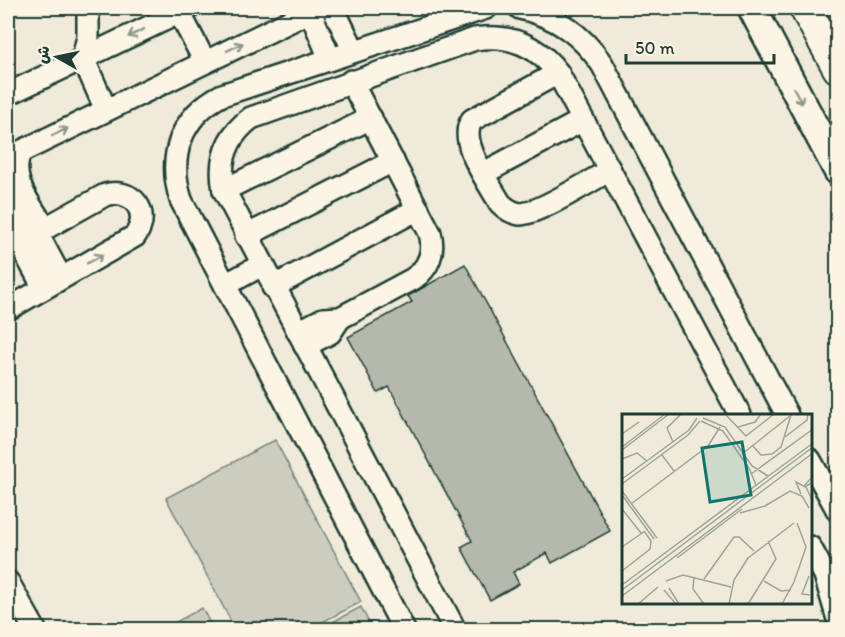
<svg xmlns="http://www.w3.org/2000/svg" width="845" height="637" font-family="Itim,'Playpen Sans Arabic',sans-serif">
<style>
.green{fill:#cccdbf;stroke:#76857a;stroke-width:1.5}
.building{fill:#b5b9ad;stroke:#1f3d34;stroke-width:1.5}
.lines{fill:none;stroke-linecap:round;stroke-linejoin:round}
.minor-casing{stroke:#1f3d34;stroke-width:26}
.major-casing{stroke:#1f3d34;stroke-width:32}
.highway-casing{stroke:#1f3d34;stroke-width:34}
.minor{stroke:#fcf5e5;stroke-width:21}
.major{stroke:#fcf5e5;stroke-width:27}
.highway{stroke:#fcf5e5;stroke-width:30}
.oneway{stroke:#8e998c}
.inset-road{fill:none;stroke:#9ca598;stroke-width:1.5}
.view{fill:#0f766e;fill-opacity:0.15;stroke:#0f766e;stroke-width:3}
.inset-edge{fill:none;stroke:#1f3d34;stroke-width:3}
</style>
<rect width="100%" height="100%" fill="#efeada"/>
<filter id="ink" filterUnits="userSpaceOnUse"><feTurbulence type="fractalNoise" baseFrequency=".0167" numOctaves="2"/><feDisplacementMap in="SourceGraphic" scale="12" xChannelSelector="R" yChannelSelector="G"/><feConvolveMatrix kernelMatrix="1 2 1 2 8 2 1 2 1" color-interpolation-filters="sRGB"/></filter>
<g filter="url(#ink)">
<!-- green -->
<g class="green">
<polygon points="275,440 361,602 309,629 235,629 166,498"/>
<polygon points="361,607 372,629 319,629"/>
<polygon points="202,608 213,629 179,629 176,622"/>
</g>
<!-- building -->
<polygon class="building" points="465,264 610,531 552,563 547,553 513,572 519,584 490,600 461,547 472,541 389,387 378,393 348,337 412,302 408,296"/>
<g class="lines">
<defs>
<g id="minor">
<polyline points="88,8 88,37 83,58 106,110"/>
<polyline points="177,8 205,62"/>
<polyline points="333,8 354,51"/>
<path d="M520,8C556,16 581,34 602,64L787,415"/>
<polyline points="310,11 330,59"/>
<path d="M558,73L472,120C457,141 489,183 500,203C506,209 512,213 520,214C538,214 592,180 610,170"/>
<polyline points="8,94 189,8"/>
<path d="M20,152C8,180 31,205 45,228"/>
<polyline points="8,158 317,8"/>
<polyline points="484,173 583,120"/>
<polyline points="224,190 371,118"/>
<polyline points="8,197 28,238"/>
<polyline points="37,233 61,278"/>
<polyline points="246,236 393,161"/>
<polyline points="19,242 44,288"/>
<path d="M8,249L105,195C132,187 152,212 135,236L8,309"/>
<polyline points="225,285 262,265"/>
<polyline points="273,287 418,209"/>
<path d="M298,332L323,319L340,318L413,279C429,268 435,252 430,233L351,81"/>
<polyline points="305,346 330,333 340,318"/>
<polyline points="810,460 838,511"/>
<polyline points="810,547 825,575 838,619"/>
<polyline points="8,582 35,630"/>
<path d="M404,630L181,200C167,156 181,116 222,95L486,8"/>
<path d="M455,630L224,190C218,160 227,136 251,118L475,39C510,34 537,45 558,73L740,415"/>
</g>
<polyline id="major" points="752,8 838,171"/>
<polyline id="highway" points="805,8 838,68"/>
</defs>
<!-- minor casing -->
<use href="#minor" class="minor-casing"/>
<!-- major casing -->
<use href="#major" class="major-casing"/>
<!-- highway casing -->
<use href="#highway" class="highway-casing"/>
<!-- minor -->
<use href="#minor" class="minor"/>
<!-- major -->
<use href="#major" class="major"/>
<!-- highway -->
<use href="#highway" class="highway"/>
</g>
<!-- one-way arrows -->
<defs><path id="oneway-shaft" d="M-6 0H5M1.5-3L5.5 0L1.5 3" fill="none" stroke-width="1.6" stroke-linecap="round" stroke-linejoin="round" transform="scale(1.5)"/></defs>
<g class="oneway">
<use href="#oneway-shaft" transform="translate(136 33) rotate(154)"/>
<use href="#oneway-shaft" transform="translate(235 47) rotate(-26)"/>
<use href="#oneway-shaft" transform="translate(798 96) rotate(62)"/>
<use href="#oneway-shaft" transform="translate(60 132) rotate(-26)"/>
<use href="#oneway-shaft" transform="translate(95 259) rotate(-29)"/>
</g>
</g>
<!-- overview -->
<g transform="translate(622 414)">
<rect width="190" height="190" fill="#efeada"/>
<path class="inset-road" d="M103,0L124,22L152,0M81,4L103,13L130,52L146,62M79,7L101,17L127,54L134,71M116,13L133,8L139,0M0,20L17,8M163,23L185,6L186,0M51,28L45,14L59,0M130,31L139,41L150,40L159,33L169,1M0,33L43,0M0,36L47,0M120,40L168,2M40,41L52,57M0,45L15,39L25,47M129,60L191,15M191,62L183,71L191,88M0,65L67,16L75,4M0,70L66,21L78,7M0,77L35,124M179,80L174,68L183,73L191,68M0,81L32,125M9,90L86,32L98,13M0,95L19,119M118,99L143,92L168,77L180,82L187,94M0,133L23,117M55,144L120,95M0,157L28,135L29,127L22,117M187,162L180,180L188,181M72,163L71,175L82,190M82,165L112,123H117L132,137M44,167L61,161L109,173M142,167L159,177L169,176M0,171L191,29M47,174L57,190M0,176L191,33M42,176L54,190M0,182L191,39M16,190L36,173M107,190L112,166L126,144L172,109M126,190L154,145L146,127M160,190L172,168L184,133L175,109"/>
<path class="view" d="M120,28L129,81L88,88L80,34Z"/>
<rect width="190" height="190" class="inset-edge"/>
</g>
<!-- margin -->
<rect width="845" height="637" fill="none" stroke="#fcf5e5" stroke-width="30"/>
<rect x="15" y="15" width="815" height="607" fill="none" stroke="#1f3d34" stroke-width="2" filter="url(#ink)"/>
<!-- north arrow -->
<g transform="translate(57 57) rotate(279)" stroke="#fcf5e5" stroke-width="4.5" paint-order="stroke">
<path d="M0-4.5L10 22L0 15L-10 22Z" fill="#1f3d34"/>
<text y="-9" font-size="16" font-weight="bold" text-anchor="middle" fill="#1f3d34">ش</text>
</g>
<!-- scale -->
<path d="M626 54v9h148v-9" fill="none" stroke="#1f3d34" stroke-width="3"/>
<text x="635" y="54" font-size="18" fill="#1f3d34" stroke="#fcf5e5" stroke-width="4.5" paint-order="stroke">50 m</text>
</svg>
